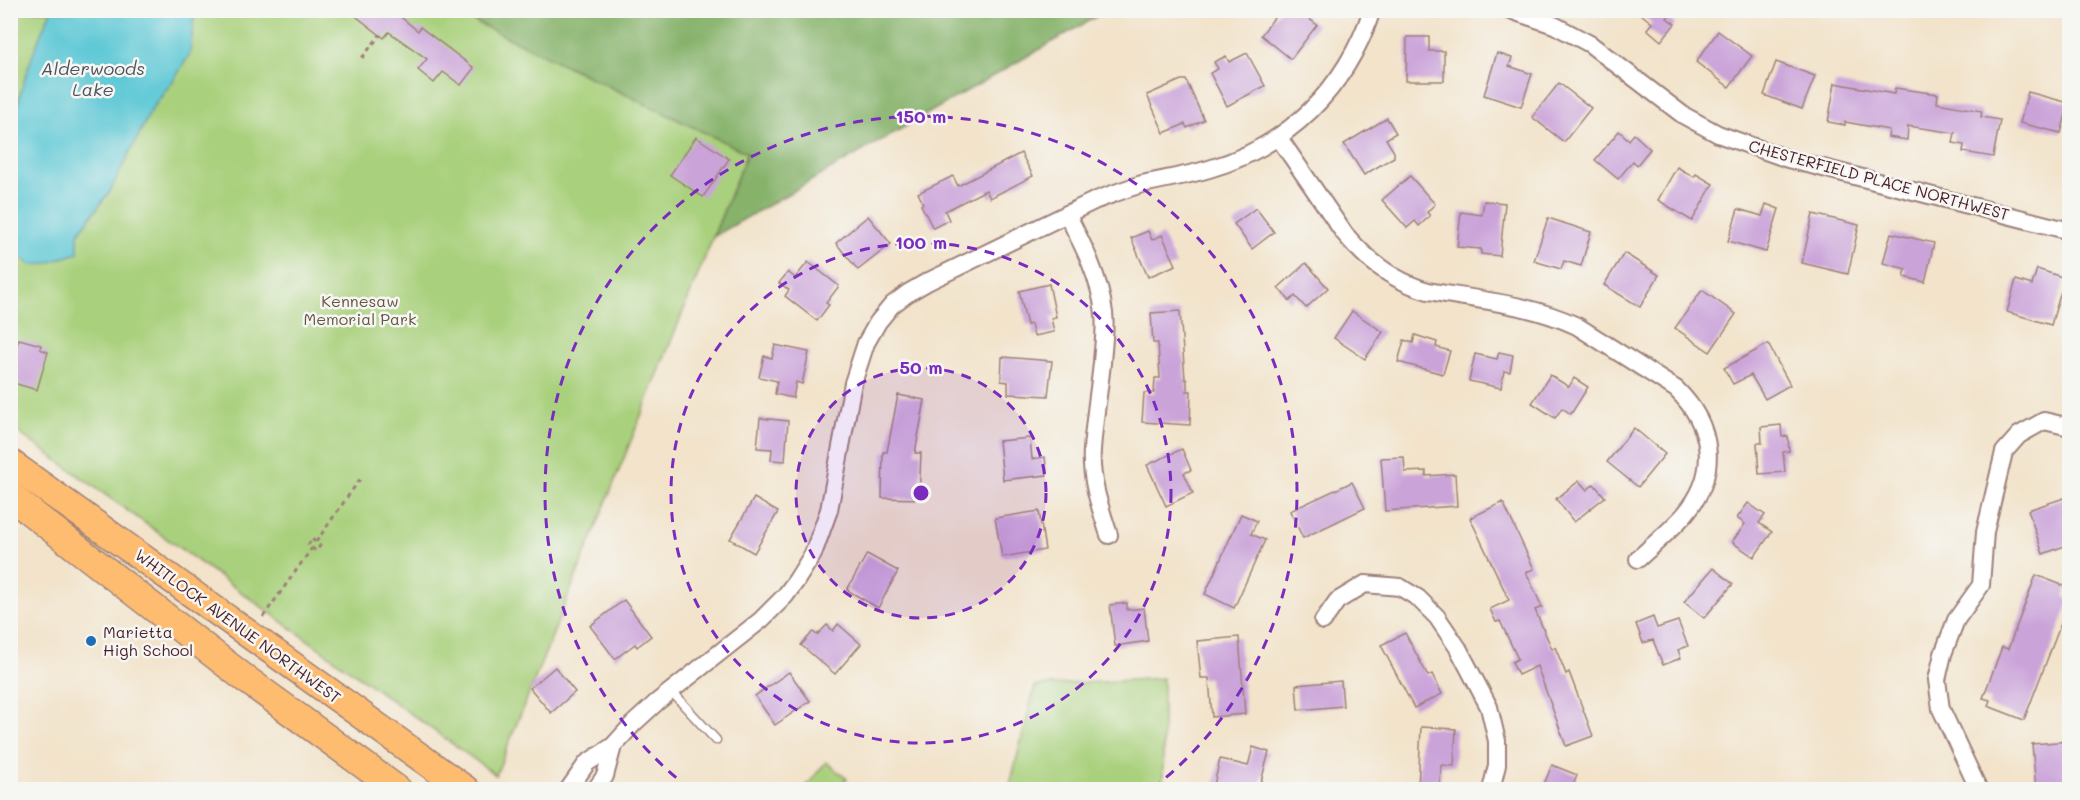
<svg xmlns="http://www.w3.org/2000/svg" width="2080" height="800" font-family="Mali,sans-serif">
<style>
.green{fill:#a9d07b;stroke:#7a7853;stroke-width:1.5}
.forest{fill:#86b26b;stroke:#68684b;stroke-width:1.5}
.water{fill:#5dc8d6;stroke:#547480;stroke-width:1.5}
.building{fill:#caa3d9}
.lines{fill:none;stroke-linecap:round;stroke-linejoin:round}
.service-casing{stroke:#9e817a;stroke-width:11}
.minor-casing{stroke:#9e817a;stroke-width:20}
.trunk-casing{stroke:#9e817a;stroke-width:30}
.path{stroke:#9e817a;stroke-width:3;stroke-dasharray:4.5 4.5;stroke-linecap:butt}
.service{stroke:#fff;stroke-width:8}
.minor{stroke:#fff;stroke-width:16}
.trunk{stroke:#febc70;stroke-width:27}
.ring{fill:none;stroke:#7b2cbf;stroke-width:3;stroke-dasharray:10 8}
.poi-dot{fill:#1f6fb2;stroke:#f6f6f2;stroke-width:2}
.labels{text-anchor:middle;stroke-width:5;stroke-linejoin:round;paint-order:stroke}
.street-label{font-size:16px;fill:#4a1f2b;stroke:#f6f6f2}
.park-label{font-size:16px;fill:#665443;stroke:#f6f6f2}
.poi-label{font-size:16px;fill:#4a1f2b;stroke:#f6f6f2;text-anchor:start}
.water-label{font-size:18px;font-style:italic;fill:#50525e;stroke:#f6f6f2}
.centre{fill:#7b2cbf;stroke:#f6f6f2;stroke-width:3}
.ring-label{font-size:18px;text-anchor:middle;font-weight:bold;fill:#7b2cbf;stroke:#f6f6f2;stroke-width:5;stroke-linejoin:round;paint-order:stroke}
</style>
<rect width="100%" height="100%" fill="#f6f6f2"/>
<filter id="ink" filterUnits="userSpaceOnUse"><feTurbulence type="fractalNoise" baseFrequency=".0167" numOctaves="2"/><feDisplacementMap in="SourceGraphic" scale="12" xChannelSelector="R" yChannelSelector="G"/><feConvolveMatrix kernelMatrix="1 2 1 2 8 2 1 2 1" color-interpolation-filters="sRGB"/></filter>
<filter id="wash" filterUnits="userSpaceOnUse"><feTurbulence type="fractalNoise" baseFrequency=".008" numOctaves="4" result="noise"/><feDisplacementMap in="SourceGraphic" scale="24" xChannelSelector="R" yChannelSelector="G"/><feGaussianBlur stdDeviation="1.35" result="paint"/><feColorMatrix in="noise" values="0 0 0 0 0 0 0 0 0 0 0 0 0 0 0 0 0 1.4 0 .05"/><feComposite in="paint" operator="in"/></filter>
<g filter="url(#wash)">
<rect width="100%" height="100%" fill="#f2e3ca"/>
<!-- green -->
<g class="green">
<polygon points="11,11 453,11 747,153 496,775 11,427"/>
<polygon points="1163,678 1163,789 1009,789 1035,686"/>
<polygon points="826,762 847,779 839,789 804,789"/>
</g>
<!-- forest -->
<polygon class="forest" points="453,11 453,10 1106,11 713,237 747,153"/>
<!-- water -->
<path class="water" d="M51,11L193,10L194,16L190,54L173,81L152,109L110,191L78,234V253L45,264L31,265L11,250C10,216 8,181 10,148C15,100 31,54 51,11Z"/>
<g id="blocks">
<!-- building -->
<g class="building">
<polygon points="348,10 392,10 418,31 420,27 474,68 461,85 443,72 434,83 418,70 427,59 389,32 384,38"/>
<polygon points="1280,10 1298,10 1317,25 1291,59 1261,35"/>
<polygon points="1636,10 1673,10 1667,18 1675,24 1661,41 1647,29 1652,23"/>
<polygon points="1718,31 1752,56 1729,87 1696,62"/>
<polygon points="1407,37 1429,37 1429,51 1444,51 1444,81 1406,81"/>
<polygon points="1247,53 1265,86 1227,106 1210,73 1218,69 1214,62 1226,56 1229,62"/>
<polygon points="1497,53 1512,58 1509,66 1532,74 1521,107 1484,95"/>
<polygon points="1776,62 1815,76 1802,109 1764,95"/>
<polygon points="1181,80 1186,80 1204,120 1187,128 1185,124 1164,133 1147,95"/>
<polygon points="1559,83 1591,108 1564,142 1532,117"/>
<polygon points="1835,83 1894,94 1895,88 1938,94 1937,103 1982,111 1981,117 2000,120 1993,157 1963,152 1964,145 1953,143 1955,133 1908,126 1907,140 1888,137 1889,130 1845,122 1845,125 1828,122"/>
<polygon points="2028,92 2069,103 2061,133 2020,123"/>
<polygon points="1387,118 1396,133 1386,139 1394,152 1394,157 1364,175 1344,144"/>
<polygon points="1619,131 1629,140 1634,134 1650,149 1637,165 1633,161 1618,179 1595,160"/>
<polygon points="696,137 729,159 703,197 670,175"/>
<polygon points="1021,153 1033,176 990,198 986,190 945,211 949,220 933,228 921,205 923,203 918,193 953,176 958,186"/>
<polygon points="1677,167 1694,177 1696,174 1713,184 1692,221 1658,200"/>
<polygon points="1410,176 1435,204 1427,212 1430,216 1419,226 1415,221 1407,228 1382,200"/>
<polygon points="1484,201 1505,203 1500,256 1481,254 1481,249 1457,247 1461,212 1482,215"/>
<polygon points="1766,204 1779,209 1766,252 1728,241 1738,209 1762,216"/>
<polygon points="1256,208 1274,232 1252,249 1234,224"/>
<polygon points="1813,214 1859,225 1848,274 1802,263"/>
<polygon points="868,216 891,244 858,270 836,243"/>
<polygon points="1548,218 1591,232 1581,266 1564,261 1561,269 1534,261"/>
<polygon points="1148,231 1152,240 1162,235 1176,265 1148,277 1131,238"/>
<polygon points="1891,233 1934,243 1925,282 1904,277 1906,269 1883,263"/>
<polygon points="1624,253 1659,275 1640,307 1604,285"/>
<polygon points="808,262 839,286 826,303 829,305 817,321 785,296 789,290 779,283 788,272 795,278"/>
<polygon points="1306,263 1328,288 1306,308 1295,296 1290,301 1278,288"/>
<polygon points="2037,269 2065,278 2051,325 2007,312 2016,280 2032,285"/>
<polygon points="1049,284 1056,317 1051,318 1054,332 1034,336 1031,324 1027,325 1019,291"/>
<polygon points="1702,290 1736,314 1710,352 1675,328"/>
<polygon points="1180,311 1185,379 1187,380 1187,391 1191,391 1190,425 1142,422 1144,393 1154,393 1155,378 1160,378 1158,343 1153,343 1151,313"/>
<polygon points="1352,311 1383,332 1365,359 1334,338"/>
<polygon points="1415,335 1437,342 1436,347 1450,351 1443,374 1398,362 1404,340 1413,343"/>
<polygon points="19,339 41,345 40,349 48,352 37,390 10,382 10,343 17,345"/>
<polygon points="1768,344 1790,385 1765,399 1751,375 1733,384 1724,368"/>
<polygon points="775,345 809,352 802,384 796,382 793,398 775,394 777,381 759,377 764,356 772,358"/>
<polygon points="1499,352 1513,355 1510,372 1504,371 1501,388 1469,381 1475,354 1497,359"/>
<polygon points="1002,357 1052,361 1048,396 1008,394 1008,382 1001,381"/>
<polygon points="1550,375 1569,387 1574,378 1588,387 1571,414 1562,408 1555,418 1532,403"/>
<polygon points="898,395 925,400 915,453 921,453 919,499 882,498 883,452 887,452"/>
<polygon points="760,418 788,421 785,461 771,460 772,449 757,448"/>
<polygon points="1781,425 1782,437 1788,436 1789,451 1783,452 1785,472 1759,474 1757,443 1762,443 1761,427"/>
<polygon points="1634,428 1665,454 1638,487 1607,462"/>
<polygon points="1030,438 1032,459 1045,457 1047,475 1003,480 999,441"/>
<polygon points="1182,449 1191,470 1184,473 1193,493 1166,506 1147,465"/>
<polygon points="1404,457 1405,472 1426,471 1426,476 1455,474 1457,506 1385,511 1381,458"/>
<polygon points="1579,481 1587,490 1594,484 1605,497 1574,522 1556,499"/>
<polygon points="1352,482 1365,508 1303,538 1290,511"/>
<polygon points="2070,496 2070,544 2043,554 2028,510"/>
<polygon points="754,498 778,512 754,553 730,539"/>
<polygon points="1503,502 1534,569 1526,572 1542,607 1535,610 1552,649 1555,647 1566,674 1569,672 1593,736 1566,746 1537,666 1518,675 1512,662 1518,659 1500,621 1496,622 1490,609 1509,600 1470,518"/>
<polygon points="1748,503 1765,515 1759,523 1772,532 1754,557 1732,542 1745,524 1737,518"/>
<polygon points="1039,511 1045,550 1002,557 995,518"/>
<polygon points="1241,514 1257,521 1251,534 1265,540 1234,608 1205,594"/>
<polygon points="867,554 898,571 878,608 847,590"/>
<polygon points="1713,568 1733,584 1704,618 1684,602"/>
<polygon points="2036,575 2067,587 2064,596 2070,600 2024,720 1988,706 1990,700 1983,698 2002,647 2008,649"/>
<polygon points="624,600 651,636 637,647 635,644 615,659 590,626"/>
<polygon points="1127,603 1127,610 1144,608 1148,641 1115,646 1110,605"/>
<polygon points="1653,617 1657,628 1678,621 1688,646 1678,650 1681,658 1663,665 1653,640 1643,643 1636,624"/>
<polygon points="838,624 861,644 835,674 801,645 813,632 817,635 827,625 833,631"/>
<polygon points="1405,633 1428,676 1432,674 1442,694 1414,708 1381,645"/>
<polygon points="1239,637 1245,714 1212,717 1209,678 1201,678 1197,641"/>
<polygon points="555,667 575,692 551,713 530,688"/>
<polygon points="789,672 810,701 775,725 755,696"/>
<polygon points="1341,681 1343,706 1298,710 1296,685"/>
<polygon points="1421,727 1456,729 1454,766 1441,765 1440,789 1418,789"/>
<polygon points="2070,741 2070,789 2036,789 2032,744"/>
<polygon points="1253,747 1269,752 1259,789 1213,789 1220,759 1248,766"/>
<polygon points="1552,765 1577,775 1572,789 1542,789"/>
</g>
</g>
</g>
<g filter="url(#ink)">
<use href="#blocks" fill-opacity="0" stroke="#9e817a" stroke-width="1.5"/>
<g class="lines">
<defs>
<polyline id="service" points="671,691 716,740"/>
<g id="minor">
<polyline points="1510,10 1554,25 1590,44 1683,115 1718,134 1788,159 2070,231"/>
<path d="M1279,138L1344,233C1367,261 1393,281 1428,291C1478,300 1531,304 1577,326L1676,389C1713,425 1720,473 1685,514C1671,530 1654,544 1638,559"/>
<path d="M1067,214C1083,245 1100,278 1104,313C1106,329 1103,346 1102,363C1099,392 1094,421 1092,450C1090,479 1100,507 1109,535"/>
<polyline points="1323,621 1337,601 1365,584 1400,587 1418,598 1437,617 1458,648 1489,707 1497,741 1497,765 1491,790"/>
<path d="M568,790L587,763L613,746L633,724L657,702L761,620L785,596L796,581L813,554L829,510L853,383L866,343L878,322L892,305L908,293L927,282L1094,201C1110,195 1125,189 1142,184C1164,179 1186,176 1209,169C1288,146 1346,89 1372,10"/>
<polyline points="595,790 605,776 613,746"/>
<polyline points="1979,790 1941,709 1937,680 1943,654 1956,620 1981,585 1985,532 2004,452 2019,435 2044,421 2070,427"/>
</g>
<g id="trunk">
<polyline points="10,463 466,790"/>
<polyline points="10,496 243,677 398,790"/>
</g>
</defs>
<!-- service casing -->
<use href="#service" class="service-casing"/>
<!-- minor casing -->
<use href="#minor" class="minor-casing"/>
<!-- trunk casing -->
<use href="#trunk" class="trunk-casing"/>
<!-- path -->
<g class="path">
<polyline points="362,58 380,35"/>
<polygon points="312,539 320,546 316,551 308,545"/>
<polyline points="316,542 360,479"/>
<polyline points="263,617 312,548"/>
</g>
<!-- service -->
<use href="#service" class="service"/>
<!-- minor -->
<use href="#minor" class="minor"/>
<!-- trunk -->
<use href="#trunk" class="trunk"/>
</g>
</g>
<!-- distance rings -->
<circle cx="921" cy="493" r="125" fill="#7b2cbf" fill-opacity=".12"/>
<g class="ring">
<circle cx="921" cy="493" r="125"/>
<circle cx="921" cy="493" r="250"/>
<path d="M690 789A376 376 0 1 1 1152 789"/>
</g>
<!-- markers -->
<circle class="poi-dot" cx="91" cy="641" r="6"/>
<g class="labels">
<!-- street labels -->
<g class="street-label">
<text transform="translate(1879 180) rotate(15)" y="6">CHESTERFIELD PLACE NORTHWEST</text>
<text transform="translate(238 626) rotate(36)" y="6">WHITLOCK AVENUE NORTHWEST</text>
</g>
<!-- park labels -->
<g class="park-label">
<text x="360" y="307">Kennesaw<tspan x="360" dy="18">Memorial Park</tspan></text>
</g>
<!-- poi labels -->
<g class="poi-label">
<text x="103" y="638">Marietta<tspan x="103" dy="18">High School</tspan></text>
</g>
<!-- water labels -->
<g class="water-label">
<text x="93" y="75">Alderwoods<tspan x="93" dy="21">Lake</tspan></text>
</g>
</g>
<circle cx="921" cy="493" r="9" class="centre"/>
<g class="ring-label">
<text x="921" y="123">150 m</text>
<text x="921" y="249">100 m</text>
<text x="921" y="374">50 m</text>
</g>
<!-- margin -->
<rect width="2080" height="800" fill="none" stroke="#f6f6f2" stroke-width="36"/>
</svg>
